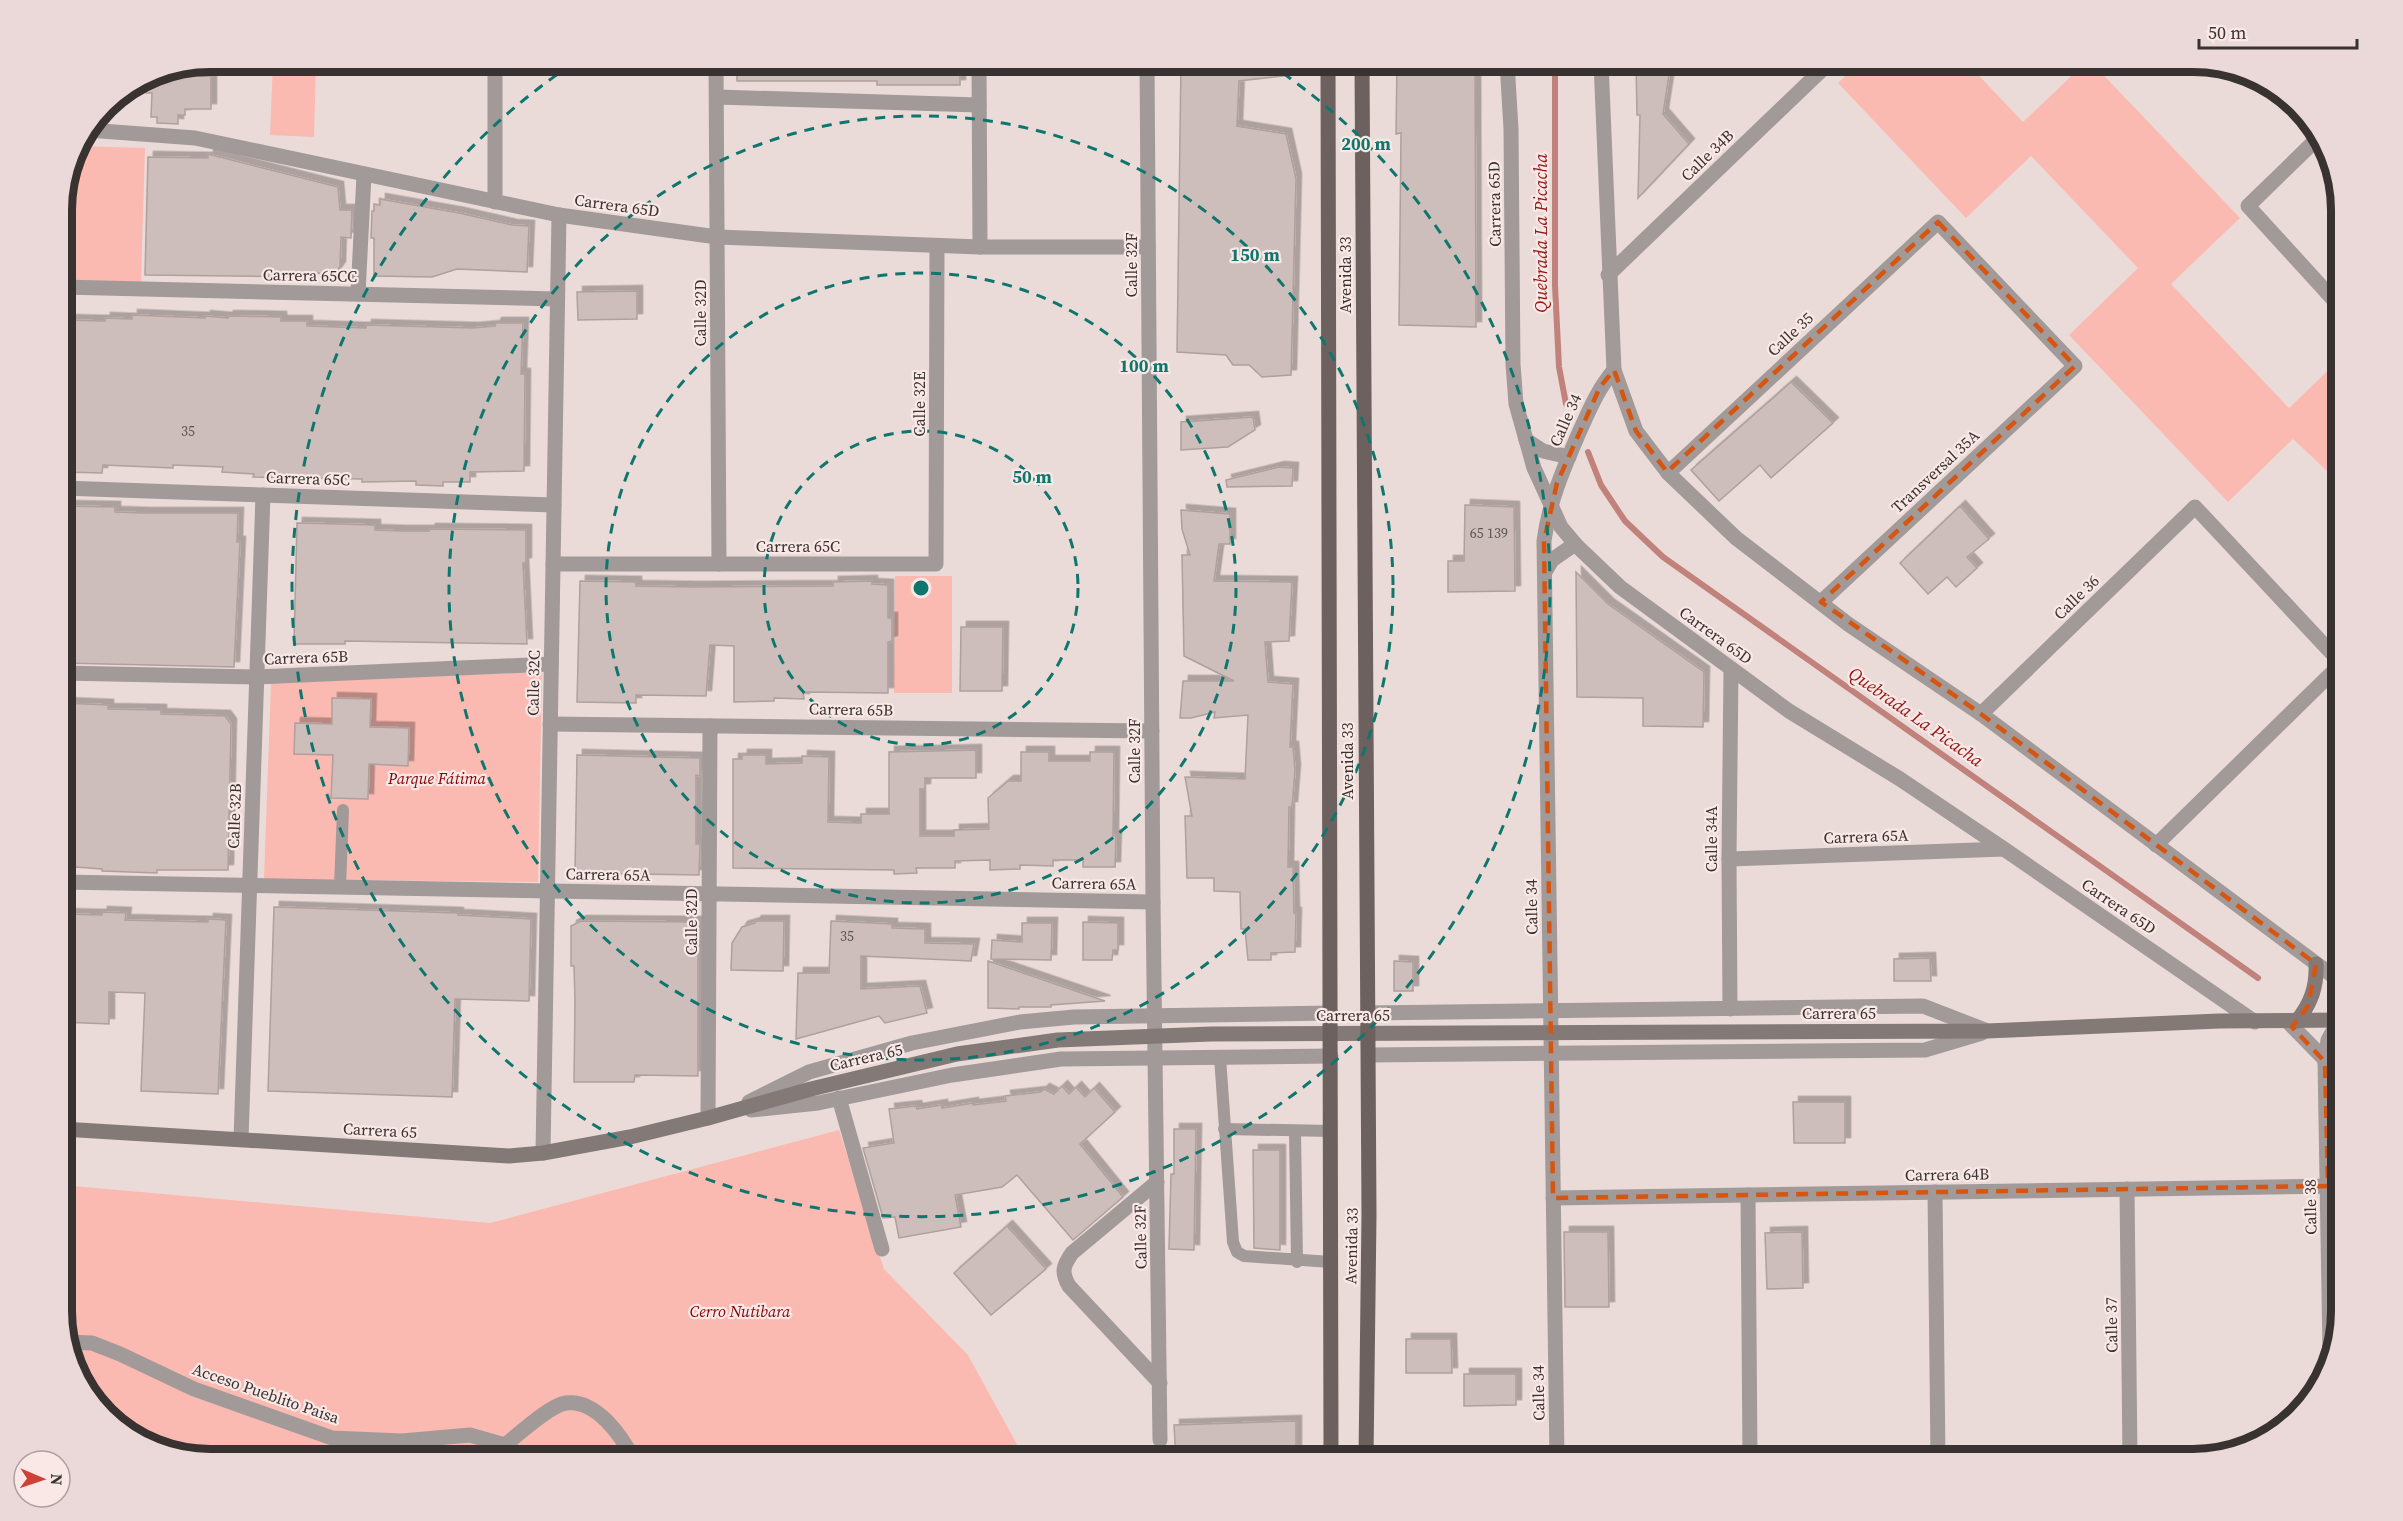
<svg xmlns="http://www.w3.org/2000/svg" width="2403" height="1521" font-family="'Source Serif 4',serif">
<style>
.green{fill:#fabab1}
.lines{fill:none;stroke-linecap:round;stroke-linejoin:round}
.stream{stroke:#c0827a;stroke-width:6}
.building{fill:#cdbebb;stroke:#af9f9d;stroke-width:1.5;filter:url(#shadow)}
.service{stroke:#a19a99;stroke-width:12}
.minor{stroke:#a19a99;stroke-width:15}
.tertiary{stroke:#a19a99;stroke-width:15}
.secondary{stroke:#837977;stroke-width:15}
.primary{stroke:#6d615f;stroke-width:15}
.marked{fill:none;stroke:#d65510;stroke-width:4.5;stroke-dasharray:12 8;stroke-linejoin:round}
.ring{fill:none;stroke:#0f766e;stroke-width:3;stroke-dasharray:10 8}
.labels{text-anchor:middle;stroke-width:4.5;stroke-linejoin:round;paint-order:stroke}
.number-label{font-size:14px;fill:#5d5554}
.street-label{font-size:16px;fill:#383231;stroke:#f9e8e6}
.park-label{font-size:16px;font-style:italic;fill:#850106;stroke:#f9e8e6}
.water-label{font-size:18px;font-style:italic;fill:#911513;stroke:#f9e8e6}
.rim{fill:none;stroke:#383231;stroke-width:8}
.centre{fill:#0f766e;stroke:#f9e8e6;stroke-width:3}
.ring-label{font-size:18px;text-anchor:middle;font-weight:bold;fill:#0f766e;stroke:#f9e8e6;stroke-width:4.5;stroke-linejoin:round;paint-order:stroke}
</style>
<defs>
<filter id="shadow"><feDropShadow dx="5.5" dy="-5.5" stdDeviation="0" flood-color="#0004"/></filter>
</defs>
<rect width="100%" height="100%" fill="#ebdbd8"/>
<!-- green -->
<g class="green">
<polygon points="273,62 316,62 314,137 270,135"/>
<polygon points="1860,62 1966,62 2023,122 2086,62 2091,62 2240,218 2171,284 2289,408 2341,358 2341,484 2293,439 2228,502 2069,335 2138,268 2031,156 1966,218 1838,83"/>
<polygon points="77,146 145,148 141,282 62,280 62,200 73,153"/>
<polygon points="895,576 952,576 952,693 894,693"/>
<polygon points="542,672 538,882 264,879 271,683"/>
<polygon points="2334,1092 2341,1099 2341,1177 2336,1178"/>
<polygon points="839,1130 884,1269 968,1355 1025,1459 210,1459 128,1435 81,1385 62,1321 62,1185 490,1223"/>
</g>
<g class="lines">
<!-- stream -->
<g class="stream">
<polyline points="1555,62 1555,285 1559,367 1566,404"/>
<polyline points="1588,452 1601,485 1625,521 1663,557 2258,978"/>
<polyline points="2340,1038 2341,1039"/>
</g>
</g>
<!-- building -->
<g class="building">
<polygon points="737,62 960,62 960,85 877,85 877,81 737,81"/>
<polygon points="1181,62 1308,62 1309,73 1239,81 1237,126 1286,134 1296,179 1291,375 1262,377 1249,365 1233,365 1226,355 1177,352"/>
<polygon points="1397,62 1475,62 1476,327 1399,325 1401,133 1396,134"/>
<polygon points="1636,62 1671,62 1663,114 1689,144 1638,198 1640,115 1637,115"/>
<polygon points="196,69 196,76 211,76 211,109 185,109 185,115 178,115 178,124 157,123 157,117 151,117 152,93 146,93 146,77 153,73 169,70"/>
<polygon points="208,154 338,187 340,210 352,210 351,238 341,237 340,267 335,274 314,273 315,277 145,275 148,157 208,158"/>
<polygon points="380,199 459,213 512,225 529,226 527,272 457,269 432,277 374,276 374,238 371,238 372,211 374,211 374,204 380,205"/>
<polygon points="637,291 637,319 578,320 577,292"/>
<polygon points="132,315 205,318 205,316 228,318 228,316 281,317 281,321 307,321 307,326 366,328 366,325 473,328 495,326 496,323 523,323 521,374 525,374 524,471 470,472 470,482 443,482 443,486 416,485 416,481 362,482 362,479 253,477 254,474 222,472 223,467 173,465 173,468 103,465 102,473 62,472 62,320 105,321 105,318 132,319"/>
<polygon points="1791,382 1833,423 1771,478 1760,465 1719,501 1691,470"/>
<polygon points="1253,417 1255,430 1228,447 1181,450 1181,422"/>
<polygon points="1279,467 1293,468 1292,486 1227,487 1226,480"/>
<polygon points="1465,505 1514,507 1515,591 1448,592 1448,561 1464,561"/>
<polygon points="62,506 115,507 115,512 144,513 238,513 237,542 240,542 234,667 62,663"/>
<polygon points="1960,506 1989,539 1967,557 1977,568 1956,587 1947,577 1928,594 1900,563"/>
<polygon points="1181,510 1230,514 1230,544 1219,544 1214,581 1292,582 1289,641 1265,642 1268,682 1293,684 1290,747 1293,747 1295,770 1292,807 1289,807 1288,867 1293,867 1294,913 1296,913 1295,952 1271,953 1271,960 1248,960 1245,929 1241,929 1240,892 1214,891 1214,878 1187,878 1185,816 1192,816 1185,777 1245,779 1248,715 1214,718 1215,712 1191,718 1180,718 1183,681 1234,681 1184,656 1182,555 1190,555 1182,529"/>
<polygon points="297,523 375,525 375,530 402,531 429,531 430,529 526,530 526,563 523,563 527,644 345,641 345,644 294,644"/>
<polygon points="1576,572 1608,604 1704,672 1703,727 1643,726 1643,698 1577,697"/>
<polygon points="580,581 636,582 636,586 692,587 833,586 833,582 872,581 872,584 888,585 888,618 892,618 892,641 888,642 888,693 803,692 804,699 774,698 774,701 734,702 734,646 710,645 706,696 636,695 636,703 577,702"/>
<polygon points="961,627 1003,627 1002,691 960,691"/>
<polygon points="332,698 371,699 370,727 409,728 408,766 369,764 368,799 331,798 333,755 294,754 295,723 332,724"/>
<polygon points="62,703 108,705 108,709 161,710 161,714 225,716 231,724 228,870 157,870 157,873 102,871 102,869 62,866"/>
<polygon points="976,750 976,778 925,778 925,789 920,789 920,836 954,836 954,830 989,829 988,798 1008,781 1021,781 1021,752 1049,752 1049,761 1090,761 1090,752 1114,752 1113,836 1116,835 1115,867 1083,867 1083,860 1053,860 1053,866 1020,865 1020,869 990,870 990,860 955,861 955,868 916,868 917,873 894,874 894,870 733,868 733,759 742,759 742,755 766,755 766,764 802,763 802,756 829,757 828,822 861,823 861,814 889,814 889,752"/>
<polygon points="577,755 700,758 700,776 696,775 696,844 700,844 699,875 575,873"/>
<polygon points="274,907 458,913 458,915 531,919 529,1001 455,999 452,1097 268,1091"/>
<polygon points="102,912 126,913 125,920 208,922 208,919 226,920 218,1094 141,1091 145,993 109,992 109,1024 62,1022 62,914 102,915"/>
<polygon points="581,921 698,922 698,1076 635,1075 634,1082 574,1082 575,1001 574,966 571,966 571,926"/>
<polygon points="756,921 784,921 783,971 731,970 732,943 742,927 755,923"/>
<polygon points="831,921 892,924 892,928 925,929 925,943 974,944 971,961 861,956 861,989 920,986 927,1013 885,1023 879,1016 796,1039 798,973 829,973"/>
<polygon points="1083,922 1118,923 1118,950 1113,950 1112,960 1083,960"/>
<polygon points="1022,923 1052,923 1051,960 991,959 992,940 1022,942"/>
<polygon points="1930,958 1931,981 1894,981 1894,959"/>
<polygon points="988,961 1105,1001 1051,1005 1051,1007 1019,1007 1019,1009 988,1008"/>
<polygon points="1394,961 1413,962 1413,991 1394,991"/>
<polygon points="1062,1086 1069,1094 1076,1087 1085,1097 1094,1088 1115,1112 1080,1144 1123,1197 1073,1240 1017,1175 1002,1187 955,1195 961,1227 899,1238 895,1217 883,1218 863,1148 894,1143 889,1109 916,1106 917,1109 942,1105 942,1108 973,1103 973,1105 1006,1101 1005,1096 1041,1092 1044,1089 1054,1094"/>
<polygon points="1793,1102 1845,1102 1845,1143 1794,1143"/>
<polygon points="1174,1129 1196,1129 1194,1250 1169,1249 1171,1174 1174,1174"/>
<polygon points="1253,1150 1280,1150 1280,1250 1254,1248"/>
<polygon points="1007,1226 1046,1269 991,1315 954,1273"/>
<polygon points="1564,1232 1608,1232 1609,1307 1565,1307"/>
<polygon points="1802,1232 1803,1288 1767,1289 1765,1233"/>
<polygon points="1406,1339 1451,1339 1452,1373 1406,1373"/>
<polygon points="1464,1374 1516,1374 1516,1405 1464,1406"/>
<polygon points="1296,1421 1296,1460 1176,1460 1174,1425"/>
</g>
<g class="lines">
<!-- service -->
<g class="service">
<polyline points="340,887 343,810"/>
<polyline points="1220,1057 1233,1242 1237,1252 1244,1256 1331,1262"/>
<polyline points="1224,1129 1331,1131"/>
<polyline points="1295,1131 1297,1262"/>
</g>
<!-- minor -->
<g class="minor">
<polyline points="716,62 719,564"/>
<polyline points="979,62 980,247"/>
<polyline points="1147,62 1153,902 1160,1440"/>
<polyline points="717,97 979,105"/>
<polyline points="88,130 195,138 559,215 717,237 980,247 1148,247"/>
<polyline points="2321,135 2248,206 2341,308"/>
<polyline points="495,202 495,62"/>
<polyline points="62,287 557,299"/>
<polyline points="358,294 364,175"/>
<polyline points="1668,473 1938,222 2075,366 1821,602"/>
<polyline points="62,488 554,505"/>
<polyline points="553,564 936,564 937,246"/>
<polyline points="62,673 257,677 551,664"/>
<polyline points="1981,714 2195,507 2341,663"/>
<polyline points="550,724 1152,731"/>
<polyline points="2156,845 2341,664"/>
<polyline points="1729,859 2004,849"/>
<polyline points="62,882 1153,902"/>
<polyline points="2332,975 2341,966"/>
<polyline points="1730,1009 1729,859 1731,669"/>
<polyline points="2325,1062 2330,1351"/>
<polyline points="839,1098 882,1249"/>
<polyline points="708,1118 710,726"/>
<polyline points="241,1139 263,495"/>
<polyline points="543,1153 559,215"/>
<path d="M1157,1182L1072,1253C1063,1266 1061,1272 1069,1286L1160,1383"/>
<polyline points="2127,1189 2130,1459"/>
<polyline points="1935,1192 1938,1459"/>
<polyline points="1748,1195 1750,1459"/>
<polyline points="1553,1198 2341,1186"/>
<polyline points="68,1342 92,1343 120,1354 194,1389 332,1438 402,1441 470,1435 505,1445 526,1459"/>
<path d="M505,1445C519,1434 550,1405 566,1403C596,1399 622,1436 633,1459"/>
<path d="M1557,1459L1544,541C1549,502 1563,470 1578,435C1589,411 1597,390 1614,370"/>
</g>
<!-- tertiary -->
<g class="tertiary">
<polyline points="1507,62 1511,129 1513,364 1516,404 1534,468 1561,527 1577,546 1620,587 1789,711 1900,779 2004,849 2255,1022"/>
<polyline points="1601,62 1614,370 1636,431 1668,473 1736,538 1848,624 1981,714 2341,982"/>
<polyline points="1608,275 1830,62"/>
<polyline points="1526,440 1543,451 1569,457"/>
<polyline points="1545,572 1552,560 1575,544"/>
<polyline points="1367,1013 1923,1006 1985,1030"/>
<polyline points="2287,1021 2341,1076"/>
<polyline points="1369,1055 1925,1050 1982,1033"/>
<polyline points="2325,1062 2328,1040 2339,1020"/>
<polyline points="749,1102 809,1072 912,1043 1020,1022 1074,1017 1331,1013"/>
<polyline points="751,1110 818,1103 952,1075 1061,1059 1331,1056"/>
</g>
<!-- secondary -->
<g class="secondary">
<path d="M2297,1021C2311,1003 2317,987 2316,964"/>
<polyline points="62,1129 509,1156 543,1153 630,1137 708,1118 811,1089 957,1054 1058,1040 1211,1034 1987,1031 2219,1021 2341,1020"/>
</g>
<!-- primary -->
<g class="primary">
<polyline points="1328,62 1331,1459"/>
<polyline points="1362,62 1369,1215 1366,1459"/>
</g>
</g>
<!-- marked area -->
<path class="marked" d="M1938,222L2075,366L1821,602L1981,714L2316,964L2308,1006L2292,1027L2325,1062L2328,1186L1553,1198L1544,541L1557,483L1600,387L1614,370L1636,431L1667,472Z"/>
<!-- distance rings -->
<g class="ring">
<circle cx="921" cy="588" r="157"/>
<circle cx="921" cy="588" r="315"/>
<circle cx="921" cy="588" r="472"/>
<path d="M1268 63A629 629 0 1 1 574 63"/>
</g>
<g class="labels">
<!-- number labels -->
<g class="number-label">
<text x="188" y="436">35</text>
<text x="1489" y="538">65 139</text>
<text x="847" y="941">35</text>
</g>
<!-- street labels -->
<g class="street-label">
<text transform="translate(1707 155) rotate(-44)" y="6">Calle 34B</text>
<text transform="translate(1494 204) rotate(-91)" y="6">Carrera 65D</text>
<text transform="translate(617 205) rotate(8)" y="6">Carrera 65D</text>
<text transform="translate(1131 265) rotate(-90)" y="6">Calle 32F</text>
<text transform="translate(310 275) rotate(1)" y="6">Carrera 65CC</text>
<text transform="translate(1345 275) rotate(-90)" y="6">Avenida 33</text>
<text transform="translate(700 313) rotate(-90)" y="6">Calle 32D</text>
<text transform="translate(1790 334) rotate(-43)" y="6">Calle 35</text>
<text transform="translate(919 404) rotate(-90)" y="6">Calle 32E</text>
<text transform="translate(1565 420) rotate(-66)" y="6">Calle 34</text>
<text transform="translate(1935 471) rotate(-43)" y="6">Transversal 35A</text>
<text transform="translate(308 478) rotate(2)" y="6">Carrera 65C</text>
<text x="798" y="552">Carrera 65C</text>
<text transform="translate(2076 597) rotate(-44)" y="6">Calle 36</text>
<text transform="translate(1716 635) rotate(36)" y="6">Carrera 65D</text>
<text transform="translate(306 657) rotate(-2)" y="6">Carrera 65B</text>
<text transform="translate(533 683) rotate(-89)" y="6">Calle 32C</text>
<text transform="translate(851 709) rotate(1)" y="6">Carrera 65B</text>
<text transform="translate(1134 751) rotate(-90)" y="6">Calle 32F</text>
<text transform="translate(1347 761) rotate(-90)" y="6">Avenida 33</text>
<text transform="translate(234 816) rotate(-88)" y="6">Calle 32B</text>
<text transform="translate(1866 836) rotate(-2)" y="6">Carrera 65A</text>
<text transform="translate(1711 839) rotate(-90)" y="6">Calle 34A</text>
<text transform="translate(608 874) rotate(1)" y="6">Carrera 65A</text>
<text transform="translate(1094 883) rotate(1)" y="6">Carrera 65A</text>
<text transform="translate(2119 906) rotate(34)" y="6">Carrera 65D</text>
<text transform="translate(1531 907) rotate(-91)" y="6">Calle 34</text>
<text transform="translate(691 922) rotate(-90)" y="6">Calle 32D</text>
<text x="1839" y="1019">Carrera 65</text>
<text x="1353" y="1021">Carrera 65</text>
<text transform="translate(866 1057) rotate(-13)" y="6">Carrera 65</text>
<text transform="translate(380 1130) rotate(3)" y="6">Carrera 65</text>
<text transform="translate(1947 1174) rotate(-1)" y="6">Carrera 64B</text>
<text transform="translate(2310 1207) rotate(-91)" y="6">Calle 38</text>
<text transform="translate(1140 1237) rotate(-91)" y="6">Calle 32F</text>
<text transform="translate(1351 1246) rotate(-89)" y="6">Avenida 33</text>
<text transform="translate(2111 1325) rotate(-91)" y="6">Calle 37</text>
<text transform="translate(266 1393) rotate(19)" y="6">Acceso Pueblito Paisa</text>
<text transform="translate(1538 1393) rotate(-91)" y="6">Calle 34</text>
</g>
<!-- park labels -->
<g class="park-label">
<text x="437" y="784">Parque Fátima</text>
<text x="740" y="1317">Cerro Nutibara</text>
</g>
<!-- water labels -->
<g class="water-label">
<text transform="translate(1541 233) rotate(-90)" y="6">Quebrada La Picacha</text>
<text transform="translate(1916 717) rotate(35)" y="6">Quebrada La Picacha</text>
</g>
</g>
<!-- crop -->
<path d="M0 0H2403V1521H0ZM210 72H2193A138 138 0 0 1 2331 210V1311A138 138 0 0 1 2193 1449H210A138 138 0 0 1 72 1311V210A138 138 0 0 1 210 72Z" fill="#ead9d8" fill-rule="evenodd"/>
<path class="rim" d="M210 72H2193A138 138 0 0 1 2331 210V1311A138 138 0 0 1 2193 1449H210A138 138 0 0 1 72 1311V210A138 138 0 0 1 210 72Z"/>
<circle cx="921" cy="588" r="9" class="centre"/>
<g class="ring-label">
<text x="1366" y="150">200 m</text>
<text x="1255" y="261">150 m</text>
<text x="1144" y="372">100 m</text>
<text x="1032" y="483">50 m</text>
</g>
<!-- north arrow -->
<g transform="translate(42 1479) rotate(92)"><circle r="28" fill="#f9e8e6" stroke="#ac9f9e" stroke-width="1.5"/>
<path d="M0-4.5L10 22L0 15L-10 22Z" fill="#ce4137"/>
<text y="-9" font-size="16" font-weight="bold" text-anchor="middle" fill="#383231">N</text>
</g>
<!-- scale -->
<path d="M2199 39v9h158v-9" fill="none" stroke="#383231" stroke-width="3"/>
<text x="2208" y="39" font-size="18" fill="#383231" stroke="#f9e8e6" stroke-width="4.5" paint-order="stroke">50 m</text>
</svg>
